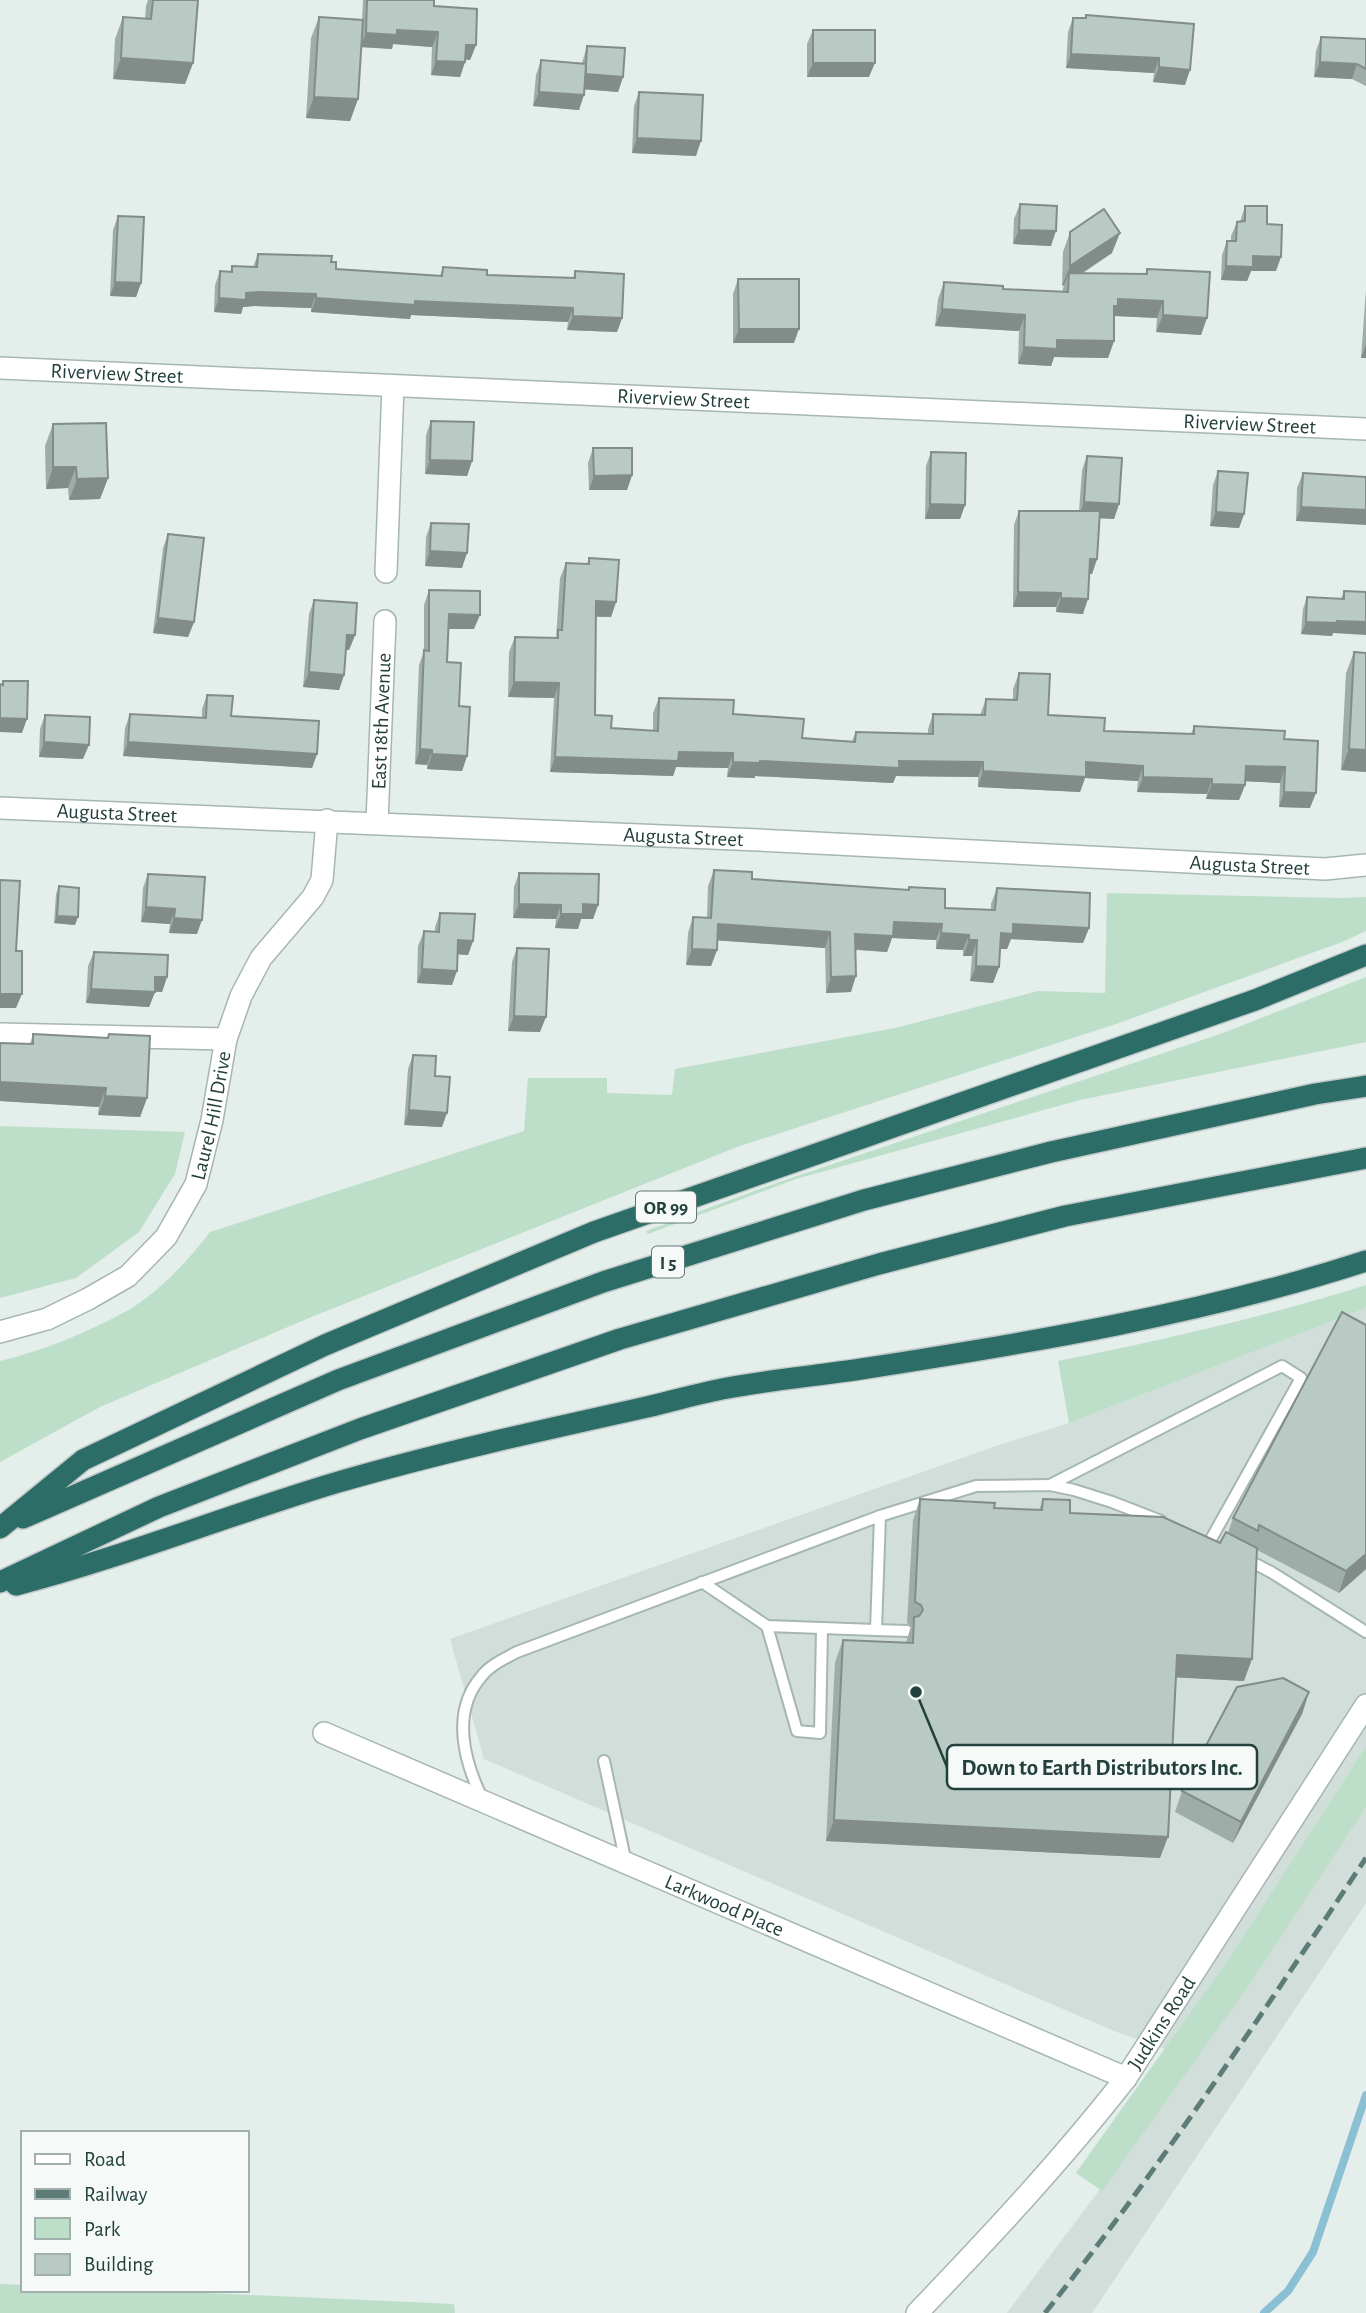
<svg xmlns="http://www.w3.org/2000/svg" width="1366" height="2313" font-family="'Alegreya Sans',sans-serif">
<style>
.built{fill:#d2deda}
.green{fill:#bddfca}
.lines{fill:none;stroke-linecap:round;stroke-linejoin:round}
.stream{stroke:#8bc0d4;stroke-width:8}
.lane-casing{stroke:#a6b6b3;stroke-width:14}
.street-casing{stroke:#a6b6b3;stroke-width:24}
.highway-casing{stroke:#c1cac8;stroke-width:24}
.lane{stroke:#fff;stroke-width:10}
.street{stroke:#fff;stroke-width:21}
.highway{stroke:#2d6d67;stroke-width:21}
.rail{stroke:#5d7c77;stroke-width:5;stroke-dasharray:14 7;stroke-linecap:butt}
.wall{fill:#9fada9}
.shaded-wall{fill:#828d89}
.building{fill:#b9c9c4;stroke:#828d89;stroke-width:2}
.labels{text-anchor:middle;stroke-width:5;stroke-linejoin:round;paint-order:stroke}
.shield{fill:#f5faf8;stroke:#627874;stroke-width:2}
.shield-label{font-size:19px;font-weight:bold;fill:#23403c}
.street-label{font-size:21px;fill:#23403c;stroke:#f5faf8}
.leader{fill:none;stroke:#23403c;stroke-width:2.5}
.callout-dot{fill:#23403c;stroke:#f5faf8;stroke-width:2.5}
.callout{fill:#f5faf8;stroke:#23403c;stroke-width:2.5}
.callout-label{font-size:23px;text-anchor:middle;font-weight:bold;fill:#23403c}
</style>
<rect width="100%" height="100%" fill="#e4eeeb"/>
<!-- built -->
<g class="built">
<polygon points="1366,1308 1366,1746 1227,1961 1165,2049 1114,2031 484,1759 450,1639 996,1446 1069,1423"/>
<polygon points="1366,1805 1366,1903 1092,2313 1007,2313 1122,2160"/>
</g>
<!-- green -->
<g class="green">
<path d="M1107,893L1340,898L1366,897V931L1342,942L1119,1023L737,1147L309,1318L100,1407L0,1462V1361C42,1351 86,1333 125,1312C156,1295 189,1260 210,1232L524,1131L528,1078H607V1093L672,1095L675,1069L895,1028L1038,991L1105,993Z"/>
<polygon points="1366,977 1366,1042 1080,1100 796,1179 648,1234 646,1231 782,1181 1223,1033"/>
<polygon points="0,1126 185,1132 175,1174 139,1232 76,1278 0,1298"/>
<path d="M1366,1285V1308L1069,1423L1058,1361C1162,1340 1265,1317 1366,1285Z"/>
<polygon points="1366,1746 1366,1807 1247,1988 1102,2191 1076,2173 1227,1961"/>
<polygon points="0,2284 23,2285 23,2290 139,2290 454,2304 455,2313 0,2313"/>
</g>
<g class="lines">
<!-- stream -->
<polyline class="stream" points="1264,2313 1288,2291 1313,2252 1366,2095"/>
<defs>
<g id="lane">
<polyline points="1050,1485 1282,1366 1301,1378 1210,1541"/>
<polyline points="1246,1559 1271,1572 1366,1632"/>
<polyline points="702,1582 767,1626 876,1630 880,1516"/>
<polyline points="767,1626 797,1731 820,1733 822,1628"/>
<polyline points="876,1630 907,1631"/>
<polyline points="604,1761 626,1863"/>
<path d="M482,1798C464,1761 451,1712 481,1677C490,1665 504,1659 517,1652L880,1516L976,1486L1050,1485L1074,1490L1112,1502L1161,1521"/>
</g>
<g id="street">
<path id="s1" d="M0,368L1366,429"/>
<polyline points="386,572 393,386"/>
<path id="s2" d="M0,808L759,840L1325,869L1366,865"/>
<path id="s3" d="M377,823L385,621"/>
<polyline points="0,1034 226,1039"/>
<path id="s4" d="M0,1332L47,1319L88,1299L128,1276L166,1237L196,1184L212,1120L226,1039L241,996L261,958L313,897L322,880L327,820"/>
<path id="s5" d="M324,1733L1126,2078"/>
<path id="s6" d="M917,2313C990,2237 1061,2161 1126,2078L1366,1705"/>
</g>
<g id="highway">
<polyline points="23,1518 338,1380 603,1282 864,1200 1051,1152 1315,1094 1366,1086"/>
<polyline points="0,1528 83,1460 325,1345 594,1232 1255,1000 1366,955"/>
<polyline points="0,1582 159,1507 360,1429 620,1339 879,1264 1065,1216 1366,1158"/>
<path d="M16,1585C124,1557 228,1515 335,1483C438,1453 543,1430 647,1407C672,1401 697,1394 722,1389C768,1380 815,1376 861,1369C1029,1343 1203,1314 1366,1261"/>
</g>
</defs>
<!-- lane casing -->
<use href="#lane" class="lane-casing"/>
<!-- street casing -->
<use href="#street" class="street-casing"/>
<!-- highway casing -->
<use href="#highway" class="highway-casing"/>
<!-- lane -->
<use href="#lane" class="lane"/>
<!-- street -->
<use href="#street" class="street"/>
<!-- highway -->
<use href="#highway" class="highway"/>
<!-- rail -->
<path class="rail" d="M1045,2313C1161,2167 1263,2012 1366,1858"/>
</g>
<!-- wall -->
<g class="wall">
<polygon points="148,0 198,0 193,63 185,84 113,79 115,39 123,17 145,19 146,6"/>
<polygon points="363,0 434,0 434,6 476,45 470,60 466,59 460,77 431,75 432,47 393,44 392,49 361,47 358,99 350,121 306,118 311,38 319,17 362,20"/>
<polygon points="1086,15 1194,24 1185,85 1153,82 1154,73 1066,68 1068,32 1073,18 1085,18"/>
<polygon points="813,30 869,77 807,77 807,44"/>
<polygon points="1321,37 1366,39 1366,86 1352,79 1314,77 1316,51"/>
<polygon points="587,46 623,77 618,92 584,89 579,110 533,106 536,75 541,60 582,63"/>
<polygon points="639,92 696,156 632,153 634,106"/>
<polygon points="1020,204 1051,246 1013,244 1014,219"/>
<polygon points="1245,206 1267,224 1276,271 1251,271 1247,281 1221,280 1222,255 1227,241 1231,241 1231,236 1237,222 1240,222"/>
<polygon points="118,216 141,283 136,297 110,296 113,230"/>
<polygon points="1070,232 1112,253 1083,273 1145,274 1147,269 1201,335 1156,332 1157,318 1115,316 1114,341 1108,358 1054,357 1051,366 1018,364 1019,331 935,326 938,299 944,282 1003,289 1062,292 1064,285 1062,286 1063,252"/>
<polygon points="258,254 331,262 336,269 440,276 443,267 487,275 573,278 575,271 622,318 617,332 567,330 568,322 411,315 410,319 311,312 311,308 254,306 243,307 241,314 214,312 215,285 220,271 230,272 232,266 253,267"/>
<polygon points="738,279 794,343 733,343 733,294"/>
<polygon points="1366,290 1366,358 1361,358"/>
<polygon points="431,421 472,461 467,476 425,474 426,435"/>
<polygon points="53,424 108,478 100,499 69,500 68,488 46,489 45,446"/>
<polygon points="593,448 632,475 627,490 589,490 588,463"/>
<polygon points="931,452 965,505 960,519 925,519 926,466"/>
<polygon points="1087,456 1119,504 1114,519 1099,518 1097,559 1092,574 1089,574 1083,614 1056,612 1056,607 1013,607 1014,525 1019,511 1079,511 1082,470"/>
<polygon points="1218,471 1244,514 1239,528 1210,526 1213,485"/>
<polygon points="1303,473 1366,477 1296,521 1297,488"/>
<polygon points="431,523 462,568 425,566 426,537"/>
<polygon points="168,534 194,622 188,637 153,633 163,548"/>
<polygon points="589,558 616,602 611,617 596,617 595,715 611,728 653,731 653,713 659,698 733,714 802,738 852,741 856,732 928,734 928,729 933,714 980,715 986,699 1013,700 1013,689 1019,673 1048,715 1104,731 1191,734 1194,726 1284,739 1310,808 1279,807 1280,783 1245,781 1245,785 1239,800 1206,799 1207,794 1137,792 1138,781 1085,778 1080,792 978,787 978,777 896,776 893,783 755,776 755,778 727,777 728,768 676,767 673,776 550,772 554,698 508,697 509,652 515,637 556,638 560,578 566,563 587,564"/>
<polygon points="429,590 474,629 448,629 447,662 459,706 467,756 462,771 427,769 427,765 415,764 419,665 424,651 424,605"/>
<polygon points="1344,591 1366,592 1333,633 1332,636 1301,634 1303,609 1307,597 1341,599"/>
<polygon points="314,600 355,635 349,650 346,649 344,675 339,690 303,687 309,614"/>
<polygon points="1354,652 1366,772 1341,770 1346,673"/>
<polygon points="207,695 231,716 317,754 312,768 123,756 125,728 130,714 202,718 202,709"/>
<polygon points="45,715 83,759 39,757 40,729"/>
<polygon points="714,870 752,879 908,890 909,887 945,908 991,910 991,904 997,888 1089,928 1083,943 1011,939 1007,949 1000,949 999,967 993,983 970,981 972,956 963,956 963,950 936,949 936,940 892,938 887,952 856,950 851,992 826,993 825,948 717,940 717,950 711,966 686,965 688,933 693,917 707,918 708,886"/>
<polygon points="519,873 598,905 593,919 581,919 578,929 555,928 556,919 513,918 514,887"/>
<polygon points="148,874 197,934 169,933 170,924 141,922 143,888"/>
<polygon points="59,886 75,925 54,923 56,894"/>
<polygon points="440,913 473,941 468,955 458,954 452,985 417,983 418,946 424,931 435,932 435,927"/>
<polygon points="517,948 540,1032 508,1031 512,962"/>
<polygon points="94,952 167,977 162,992 155,992 149,1007 86,1003 88,966"/>
<polygon points="33,1034 107,1038 109,1034 147,1098 140,1117 98,1115 99,1107 0,1101 0,1043 30,1044"/>
<polygon points="413,1055 435,1076 442,1127 404,1125 408,1069"/>
<polygon points="1366,1325 1366,1569 1339,1593 1257,1550 1244,1681 1176,1677 1160,1858 826,1841 835,1662 843,1640 906,1643 907,1639 911,1626 907,1623 913,1520 920,1499 994,1508 1039,1510 1043,1499 1070,1513 1220,1543 1228,1533 1233,1518"/>
<polygon points="1309,1692 1302,1714 1233,1843 1175,1812 1182,1791"/>
</g>
<!-- shaded-wall -->
<g class="shaded-wall">
<polygon points="397,30 438,32 432,47 393,44 392,49 360,47 366,33"/>
<polygon points="466,45 476,45 470,60 461,59"/>
<polygon points="1071,54 1159,58 1154,73 1066,68"/>
<polygon points="121,58 193,63 185,84 113,79"/>
<polygon points="436,61 465,62 460,77 431,75"/>
<polygon points="1320,62 1357,64 1352,79 1314,77"/>
<polygon points="813,63 875,63 869,77 807,77"/>
<polygon points="1159,67 1190,70 1185,85 1153,82"/>
<polygon points="586,74 623,77 618,92 580,89"/>
<polygon points="539,92 584,95 579,110 533,106"/>
<polygon points="314,97 358,99 350,121 306,118"/>
<polygon points="637,138 701,141 696,156 632,153"/>
<polygon points="1019,230 1056,231 1051,246 1013,244"/>
<polygon points="1120,233 1112,253 1068,282 1069,273 1064,285 1062,286 1070,266"/>
<polygon points="1253,256 1281,257 1276,271 1251,271 1247,281 1221,280 1226,266"/>
<polygon points="115,282 141,283 136,297 110,296"/>
<polygon points="259,292 316,294 311,308 254,306 243,307 241,314 214,312 219,298"/>
<polygon points="316,298 415,301 573,308 568,322 411,315 410,319 311,312"/>
<polygon points="1118,299 1163,301 1157,318 1115,316 1114,306"/>
<polygon points="942,309 1025,315 1019,331 935,326"/>
<polygon points="1163,315 1207,318 1201,335 1156,332"/>
<polygon points="573,316 622,318 617,332 567,330"/>
<polygon points="739,329 799,329 794,343 733,343"/>
<polygon points="1057,340 1114,341 1108,358 1054,357 1051,366 1018,364 1024,347"/>
<polygon points="1366,345 1366,358 1361,358"/>
<polygon points="430,460 472,461 467,476 425,474"/>
<polygon points="53,467 76,467 68,488 46,489"/>
<polygon points="632,475 627,490 589,490 594,476"/>
<polygon points="108,478 100,499 69,500 77,479"/>
<polygon points="1084,502 1119,504 1114,519 1079,517"/>
<polygon points="930,504 965,505 960,519 925,519"/>
<polygon points="1301,507 1366,510 1366,525 1296,521"/>
<polygon points="1216,512 1244,514 1239,528 1210,526"/>
<polygon points="430,551 467,553 462,568 425,566"/>
<polygon points="1090,559 1097,559 1092,574 1085,573"/>
<polygon points="1018,592 1061,593 1056,607 1013,607"/>
<polygon points="1061,598 1088,599 1083,614 1056,612"/>
<polygon points="596,601 616,602 611,617 590,616"/>
<polygon points="449,614 480,615 474,629 443,629"/>
<polygon points="158,618 194,622 188,637 153,633"/>
<polygon points="1337,621 1366,622 1366,635 1333,633 1332,636 1301,634 1306,622"/>
<polygon points="347,635 355,635 349,650 342,649"/>
<polygon points="309,672 344,675 339,690 303,687"/>
<polygon points="514,682 559,683 554,698 508,697"/>
<polygon points="0,718 27,719 22,733 0,732"/>
<polygon points="44,742 89,745 83,759 39,757"/>
<polygon points="128,742 317,754 312,768 123,756"/>
<polygon points="420,749 432,750 427,765 415,764"/>
<polygon points="1349,749 1366,750 1366,772 1341,770"/>
<polygon points="679,752 733,753 728,768 676,767 673,776 550,772 555,757"/>
<polygon points="432,754 467,756 462,771 427,769"/>
<polygon points="760,761 899,761 983,762 978,777 896,776 893,783 755,776 755,778 727,777 733,762"/>
<polygon points="1086,762 1143,766 1138,781 1085,778 1080,792 978,787 983,771"/>
<polygon points="1246,766 1285,767 1280,783 1240,781"/>
<polygon points="1143,777 1212,779 1207,794 1137,792"/>
<polygon points="1212,784 1245,785 1239,800 1206,799"/>
<polygon points="1284,792 1316,793 1310,808 1279,807"/>
<polygon points="519,904 561,905 556,919 513,918"/>
<polygon points="583,904 598,905 593,919 581,919 578,929 555,928 561,914"/>
<polygon points="146,907 175,909 170,924 141,922"/>
<polygon points="57,916 78,917 75,925 54,923"/>
<polygon points="174,918 202,920 197,934 169,933"/>
<polygon points="894,922 942,924 936,940 892,938 887,952 850,949 855,934"/>
<polygon points="718,924 830,932 825,948 712,940"/>
<polygon points="1013,924 1089,928 1083,943 1011,939 1007,949 995,949 1001,933"/>
<polygon points="941,933 969,935 963,950 936,949"/>
<polygon points="458,940 473,941 468,955 453,954"/>
<polygon points="969,940 977,940 972,956 963,956"/>
<polygon points="692,949 717,950 711,966 686,965"/>
<polygon points="976,966 999,967 993,983 970,981"/>
<polygon points="422,969 457,971 452,985 417,983"/>
<polygon points="856,976 851,992 826,993 831,977"/>
<polygon points="155,977 167,977 162,992 150,991"/>
<polygon points="91,989 155,992 149,1007 86,1003"/>
<polygon points="0,994 22,994 16,1008 0,1008"/>
<polygon points="514,1016 546,1017 540,1032 508,1031"/>
<polygon points="0,1082 106,1088 99,1107 0,1101"/>
<polygon points="105,1096 147,1098 140,1117 98,1115"/>
<polygon points="409,1110 447,1113 442,1127 404,1125"/>
<polygon points="1366,1554 1366,1569 1339,1593 1346,1571"/>
<polygon points="1177,1655 1252,1659 1244,1681 1169,1677"/>
<polygon points="1309,1692 1302,1714 1233,1843 1241,1822"/>
<polygon points="834,1820 1168,1837 1160,1858 826,1841"/>
</g>
<!-- building -->
<g class="building">
<polygon points="153,0 198,0 193,63 121,58 123,17 151,19"/>
<polygon points="367,0 434,0 434,6 477,9 476,45 466,45 465,62 436,61 438,32 397,30 397,35 366,33"/>
<polygon points="1086,15 1194,24 1190,70 1159,67 1159,58 1071,54 1073,18 1086,18"/>
<polygon points="319,17 363,20 358,99 314,97"/>
<rect x="813" y="30" width="62" height="33"/>
<polygon points="1321,37 1366,39 1366,69 1357,64 1320,62"/>
<polygon points="587,46 625,48 623,77 586,74 586,64 584,95 539,92 541,60 586,64"/>
<polygon points="639,92 703,95 701,141 637,138"/>
<polygon points="1020,204 1057,206 1056,231 1019,230"/>
<polygon points="1245,206 1267,206 1267,224 1282,225 1281,257 1253,256 1253,267 1226,266 1227,241 1236,241 1237,222 1245,221"/>
<polygon points="1104,209 1120,233 1070,266 1070,232"/>
<polygon points="118,216 144,217 141,283 115,282"/>
<polygon points="258,254 332,256 331,262 336,262 336,269 442,276 443,267 487,270 487,275 575,278 575,271 624,274 622,318 573,316 573,308 415,301 415,305 316,298 316,294 259,292 246,293 246,300 219,298 220,271 232,272 232,266 257,267"/>
<polygon points="1147,269 1210,272 1207,318 1163,315 1163,301 1118,299 1118,306 1114,306 1114,341 1057,340 1057,349 1024,347 1025,315 942,309 944,282 1003,286 1003,289 1068,292 1069,273 1147,274"/>
<polygon points="738,279 799,279 799,329 739,329"/>
<polygon points="431,421 474,422 472,461 430,460"/>
<polygon points="106,423 108,478 77,479 76,467 53,467 53,424"/>
<polygon points="593,448 632,448 632,475 594,476"/>
<polygon points="931,452 966,453 965,505 930,504"/>
<polygon points="1087,456 1122,458 1119,504 1084,502"/>
<polygon points="1218,471 1248,473 1244,514 1216,512"/>
<polygon points="1303,473 1366,477 1366,510 1301,507"/>
<polygon points="1019,511 1100,511 1097,559 1090,559 1088,599 1061,598 1061,593 1018,592"/>
<polygon points="431,523 469,524 467,553 430,551"/>
<polygon points="168,534 204,538 194,622 158,618"/>
<polygon points="589,558 619,560 616,602 596,601 595,715 612,716 611,728 658,731 659,698 734,700 733,714 804,719 802,738 855,742 856,732 933,734 933,714 985,715 986,699 1017,700 1019,673 1050,674 1048,715 1105,718 1104,731 1194,734 1194,726 1285,731 1284,739 1318,741 1316,793 1284,792 1285,767 1246,766 1245,785 1212,784 1212,779 1143,777 1143,766 1086,762 1086,777 983,771 983,762 899,761 899,768 760,761 760,763 733,762 733,753 679,752 678,761 555,757 559,683 514,682 515,637 558,638 558,630 562,630 566,563 589,564"/>
<polygon points="429,590 480,591 480,615 449,614 447,662 461,663 459,706 470,707 467,756 432,754 432,750 420,749 424,650 429,651"/>
<polygon points="1344,591 1366,592 1366,622 1337,621 1337,623 1306,622 1307,597 1344,599"/>
<polygon points="314,600 357,603 355,635 347,635 344,675 309,672"/>
<polygon points="1354,652 1366,653 1366,750 1349,749"/>
<polygon points="3,681 28,681 27,719 0,718 0,684 3,685"/>
<polygon points="207,695 233,696 231,716 319,721 317,754 128,742 130,714 206,718"/>
<polygon points="45,715 90,717 89,745 44,742"/>
<polygon points="714,870 752,872 752,879 909,890 909,887 945,889 945,908 995,910 997,888 1090,893 1089,928 1013,924 1013,934 1001,933 999,967 976,966 977,940 969,940 969,935 941,933 942,924 894,922 893,936 855,934 856,976 831,977 830,932 718,924 717,950 692,949 693,917 711,918"/>
<polygon points="519,873 599,874 598,905 583,904 583,914 561,914 561,905 519,904"/>
<polygon points="148,874 205,877 202,920 174,918 175,909 146,907"/>
<polygon points="0,880 20,881 16,951 22,951 22,994 0,994"/>
<polygon points="59,886 79,888 78,917 57,916"/>
<polygon points="440,913 475,914 473,941 458,940 457,971 422,969 424,931 439,932"/>
<polygon points="517,948 549,949 546,1017 514,1016"/>
<polygon points="94,952 168,955 167,977 155,977 155,992 91,989"/>
<polygon points="33,1034 108,1038 109,1034 150,1036 147,1098 105,1096 106,1088 0,1082 0,1043 33,1044"/>
<polygon points="413,1055 436,1056 435,1076 450,1077 447,1113 409,1110"/>
<polygon points="1342,1312 1366,1325 1366,1554 1346,1571 1259,1525 1258,1531 1233,1518"/>
<polygon points="920,1499 995,1503 994,1508 1042,1510 1043,1499 1070,1500 1070,1513 1163,1517 1220,1543 1226,1532 1257,1548 1252,1659 1177,1655 1168,1837 834,1820 843,1640 913,1643 914,1617 919,1616 923,1610 921,1605 915,1602"/>
<polygon points="1283,1678 1309,1692 1241,1822 1182,1791 1237,1687"/>
</g>
<g class="labels">
<!-- shield labels -->
<g class="shield">
<rect x="636" y="1191.5" width="60" height="31" rx="5"/>
<rect x="652" y="1246.5" width="32" height="31" rx="5"/>
</g>
<g class="shield-label">
<text x="666" y="1214">OR 99</text>
<text x="668" y="1269">I 5</text>
</g>
<!-- street labels -->
<g class="street-label">
<text dy="7" stroke="none"><textPath href="#s1" startOffset="117">Riverview Street</textPath></text>
<text dy="7" stroke="none"><textPath href="#s1" startOffset="684">Riverview Street</textPath></text>
<text dy="7" stroke="none"><textPath href="#s1" startOffset="1251">Riverview Street</textPath></text>
<text dy="7" stroke="none"><textPath href="#s3" startOffset="102">East 18th Avenue</textPath></text>
<text dy="7" stroke="none"><textPath href="#s2" startOffset="117">Augusta Street</textPath></text>
<text dy="7" stroke="none"><textPath href="#s2" startOffset="684">Augusta Street</textPath></text>
<text dy="7" stroke="none"><textPath href="#s2" startOffset="1251">Augusta Street</textPath></text>
<text dy="7" stroke="none"><textPath href="#s4" startOffset="326">Laurel Hill Drive</textPath></text>
<text dy="7" stroke="none"><textPath href="#s5" startOffset="436">Larkwood Place</textPath></text>
<text dy="7" stroke="none"><textPath href="#s6" startOffset="380">Judkins Road</textPath></text>
</g>
</g>
<!-- callouts -->
<path class="leader" d="M916 1692L947 1767"/>
<circle class="callout-dot" cx="916" cy="1692" r="7"/>
<rect class="callout" x="947" y="1745" width="310" height="44" rx="7"/>
<g class="callout-label">
<text x="1102" y="1775">Down to Earth Distributors Inc.</text>
</g>
<!-- legend -->
<rect x="21" y="2131" width="228" height="161" fill="#f5faf8" stroke="#a1b0ad" stroke-width="2"/>
<rect x="35" y="2154" width="35" height="10" fill="#ffffff" stroke="#a1b0ad" stroke-width="2"/>
<text x="84" y="2166" font-size="21" fill="#23403c">Road</text>
<rect x="35" y="2189" width="35" height="10" fill="#5d7c77" stroke="#a1b0ad" stroke-width="2"/>
<text x="84" y="2201" font-size="21" fill="#23403c">Railway</text>
<rect x="35" y="2218" width="35" height="21" fill="#bddfca" stroke="#a1b0ad" stroke-width="2"/>
<text x="84" y="2236" font-size="21" fill="#23403c">Park</text>
<rect x="35" y="2254" width="35" height="21" fill="#b9c9c4" stroke="#a1b0ad" stroke-width="2"/>
<text x="84" y="2271" font-size="21" fill="#23403c">Building</text>
</svg>
